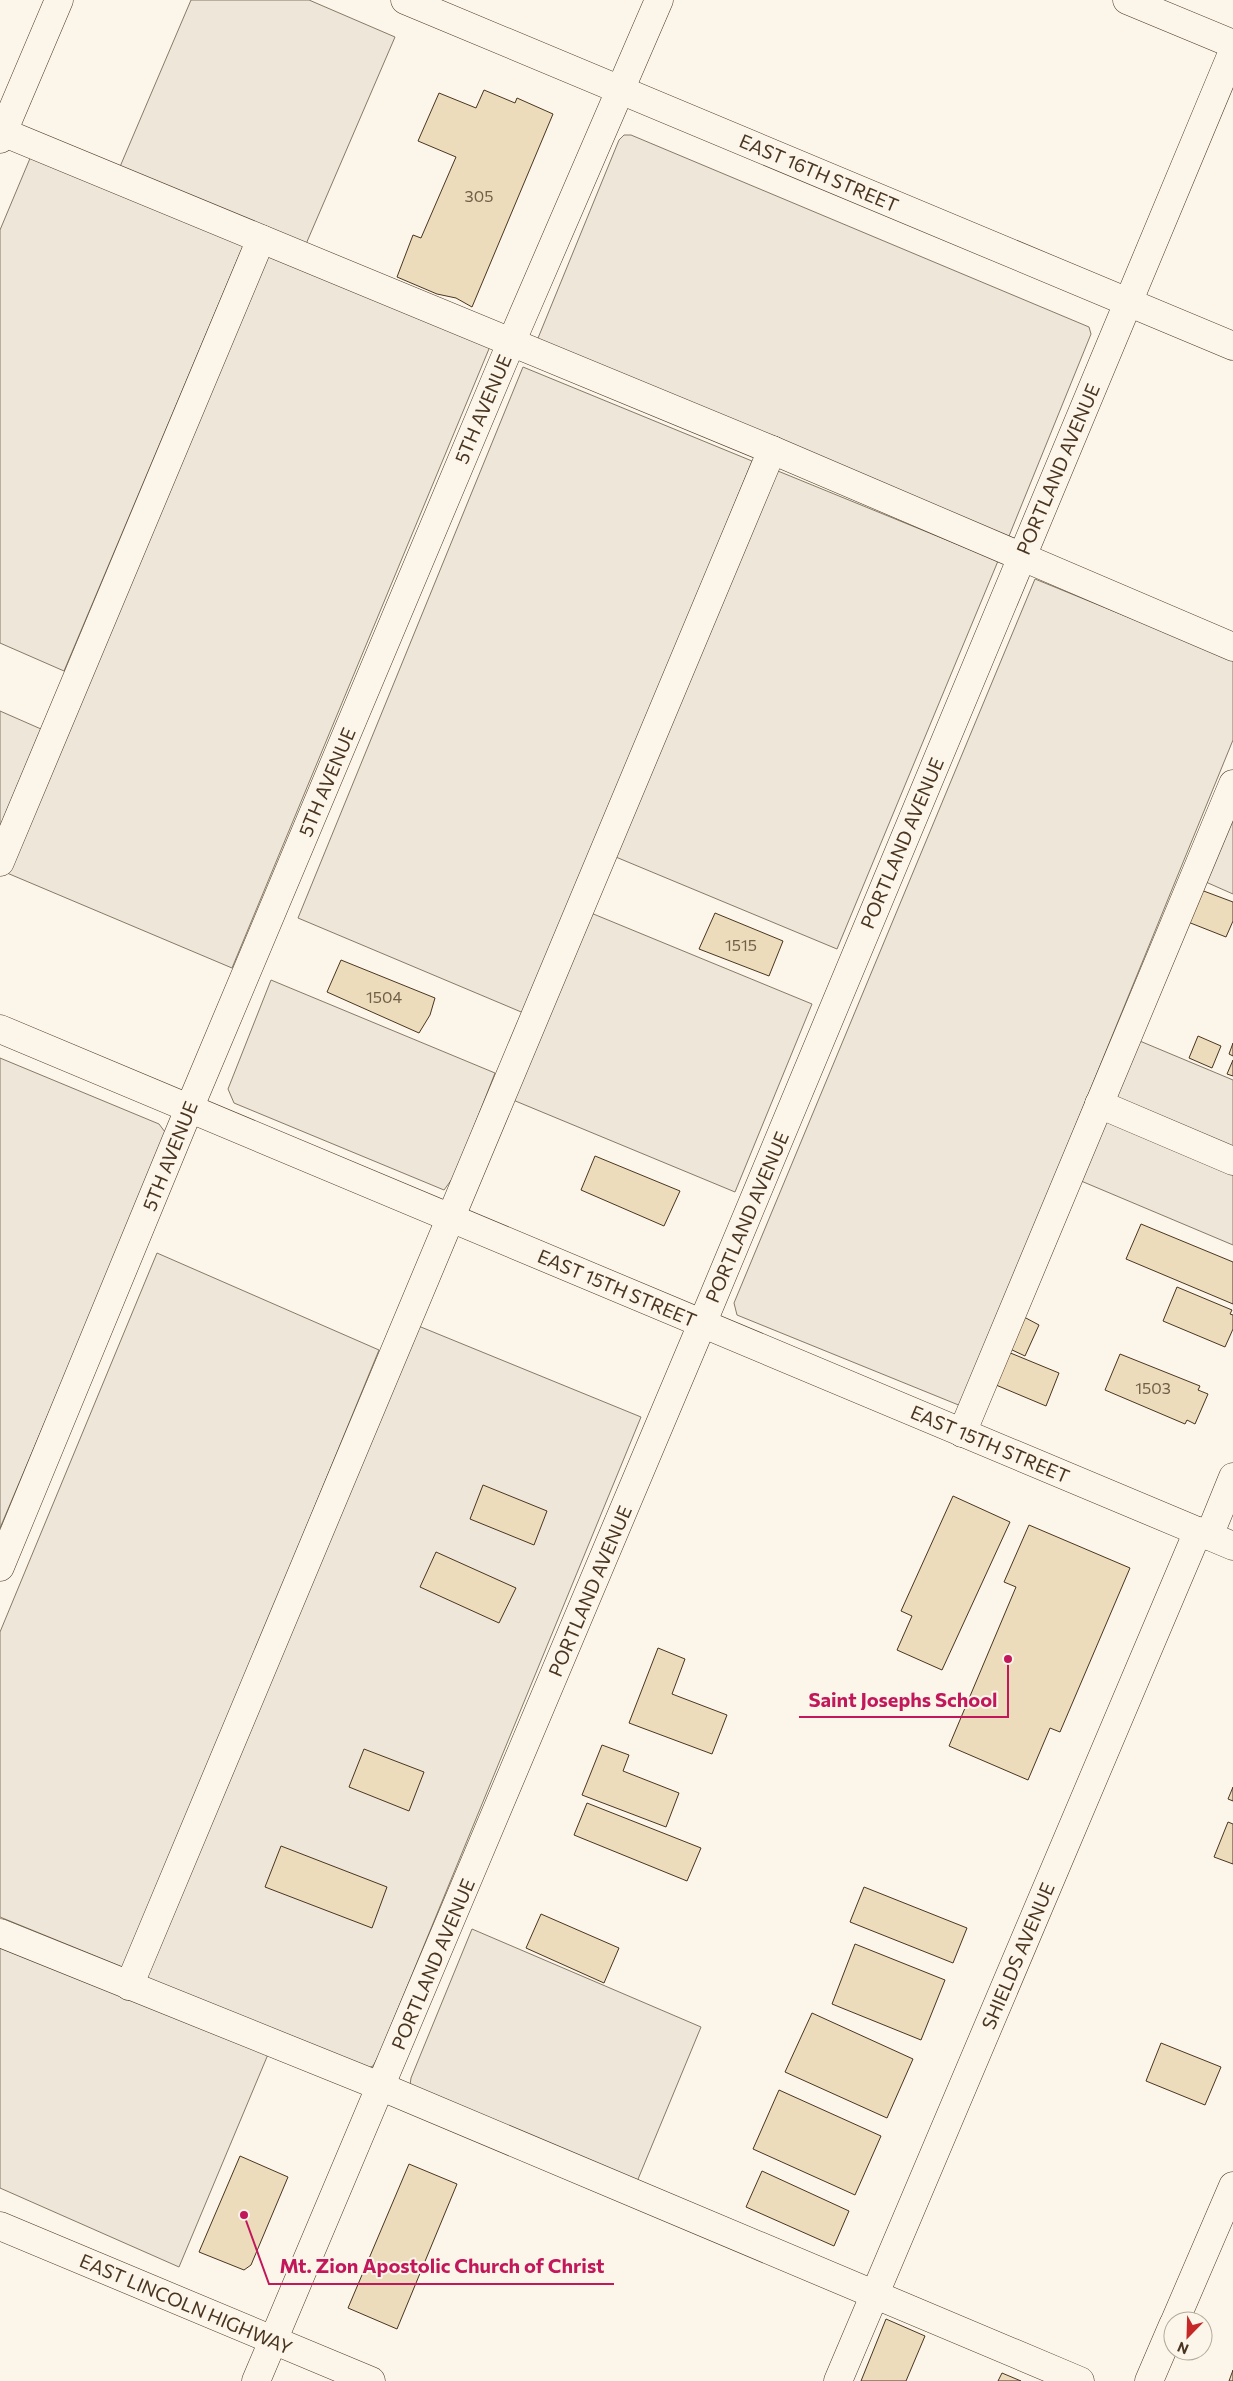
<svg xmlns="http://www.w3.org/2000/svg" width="1233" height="2381" font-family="Commissioner,sans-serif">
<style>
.green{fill:#ede6d9;stroke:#887966}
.building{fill:#ecdcbc;stroke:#4a3520}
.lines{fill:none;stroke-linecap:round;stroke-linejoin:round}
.minor-casing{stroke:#4a3520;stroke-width:29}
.major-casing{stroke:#4a3520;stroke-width:29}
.minor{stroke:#fbf6e9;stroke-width:28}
.major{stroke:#fbf6e9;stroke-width:28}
.labels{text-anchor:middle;stroke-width:4;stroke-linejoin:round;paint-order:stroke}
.number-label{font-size:16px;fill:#725f47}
.street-label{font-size:19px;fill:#4a3520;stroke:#fbf6e9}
.leader{fill:none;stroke:#c2185b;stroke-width:2}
.callout-dot{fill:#c2185b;stroke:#fbf6e9;stroke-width:2}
.callout-label{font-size:20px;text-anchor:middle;font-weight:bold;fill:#c2185b;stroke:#fbf6e9;stroke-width:4;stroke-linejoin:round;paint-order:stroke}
</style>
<rect width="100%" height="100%" fill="#fbf6e9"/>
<!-- green -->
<g class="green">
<polygon points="191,0 309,0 395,37 306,244 119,169"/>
<polygon points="624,135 631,135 1089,327 1091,334 1007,541 536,343 619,140"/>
<polygon points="31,156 243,246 64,671 0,643 0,230"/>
<polygon points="266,250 491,344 232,968 7,873"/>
<polygon points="523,367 752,461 526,1014 298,918"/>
<polygon points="773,469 998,561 837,949 611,855"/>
<polygon points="1035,579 1233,660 1233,740 961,1406 737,1315 734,1303"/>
<polygon points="0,711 41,729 0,827"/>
<polygon points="1233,800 1233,894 1199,879"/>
<polygon points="591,913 812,1004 735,1192 513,1100"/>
<polygon points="271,980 495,1073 455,1175 444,1190 234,1103 228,1089"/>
<polygon points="1135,1039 1233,1080 1233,1152 1111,1097"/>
<polygon points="0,1058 159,1124 165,1132 163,1143 0,1528"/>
<polygon points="1102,1112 1233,1170 1233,1245 1074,1178"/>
<polygon points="157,1253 379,1350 125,1968 0,1917 0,1632"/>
<polygon points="416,1325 641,1417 379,2055 373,2066 366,2069 151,1983 147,1976"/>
<polygon points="472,1929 701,2027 636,2184 410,2085 411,2078"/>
<polygon points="0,1941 269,2052 179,2267 0,2188"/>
</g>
<!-- building -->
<g class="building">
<polygon points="484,90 515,103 517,98 553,114 472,307 456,298 437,294 397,277 413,235 421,238 456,157 418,141 439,93 476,108"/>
<polygon points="1201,890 1233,902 1233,921 1226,937 1188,922"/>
<polygon points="715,913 783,941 769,976 699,949"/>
<polygon points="341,960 435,998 430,1015 419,1033 327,992"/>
<polygon points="1198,1036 1221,1046 1212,1068 1189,1058"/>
<polygon points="1233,1043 1233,1056 1229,1054"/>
<polygon points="1233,1060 1233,1076 1227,1074"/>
<polygon points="595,1156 680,1191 664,1226 581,1190"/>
<polygon points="1141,1224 1233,1262 1233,1304 1126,1259"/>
<polygon points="1177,1287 1232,1310 1230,1314 1233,1315 1233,1329 1225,1347 1163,1321"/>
<polygon points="1024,1317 1039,1325 1025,1356 1010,1349"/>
<polygon points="1008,1352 1059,1373 1046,1406 996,1385"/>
<polygon points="1120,1354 1200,1386 1198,1390 1208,1394 1195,1424 1187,1420 1185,1424 1105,1390"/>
<polygon points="483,1485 547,1511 534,1545 470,1519"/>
<polygon points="953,1496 1010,1522 942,1670 897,1650 912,1616 901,1611"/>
<polygon points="1029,1525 1130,1568 1060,1732 1050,1728 1028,1780 949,1746 1016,1587 1004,1582"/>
<polygon points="436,1552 516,1588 499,1623 420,1587"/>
<polygon points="658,1648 685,1659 672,1694 727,1715 712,1754 629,1723"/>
<polygon points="602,1745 629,1755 623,1771 679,1793 666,1827 582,1795"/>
<polygon points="364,1749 424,1772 409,1811 349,1787"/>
<polygon points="1233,1787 1233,1801 1228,1799"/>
<polygon points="587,1803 701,1848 687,1881 574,1835"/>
<polygon points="1228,1822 1233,1824 1233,1864 1214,1857"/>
<polygon points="281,1846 387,1887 372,1928 265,1887"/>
<polygon points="864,1887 967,1928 953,1963 850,1922"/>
<polygon points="541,1914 619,1948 604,1983 526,1948"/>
<polygon points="855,1944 945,1980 921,2040 832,2004"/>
<polygon points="812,2013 913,2059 887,2118 785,2072"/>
<polygon points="1161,2043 1221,2067 1205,2105 1146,2081"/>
<polygon points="779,2090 881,2136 855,2195 753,2149"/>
<polygon points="240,2156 288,2177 251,2265 244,2270 199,2252"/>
<polygon points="409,2164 457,2184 397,2329 348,2308"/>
<polygon points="762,2171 849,2211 834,2246 746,2207"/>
<polygon points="886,2319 925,2336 906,2381 861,2381"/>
<polygon points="1233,2370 1233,2381 1229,2381"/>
<polygon points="1002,2373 1021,2381 998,2381"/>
</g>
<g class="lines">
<defs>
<g id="minor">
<polyline points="405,0 1233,346"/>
<polyline points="1127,0 1233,44"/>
<polyline points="0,131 772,450 1233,647"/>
<polyline points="0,139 59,0"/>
<polyline points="0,862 261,239"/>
<polyline points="0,1029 1233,1546"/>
<polyline points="1099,1104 1233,1161"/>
<polyline points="962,1433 1233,784"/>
<polyline points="1209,1536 1233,1477"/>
<polyline points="0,1567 189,1109 511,343 659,0"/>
<polyline points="0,1933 382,2087 1080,2381"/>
<polyline points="129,1986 772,450"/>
<polyline points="1175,2321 1233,2186"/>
<polyline points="256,2381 702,1324 1233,51"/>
<polyline points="838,2381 1198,1531"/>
<polyline points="1149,2381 1173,2325"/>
</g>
<polyline id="major" points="0,2226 371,2381"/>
</defs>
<!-- minor casing -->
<use href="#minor" class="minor-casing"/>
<!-- major casing -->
<use href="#major" class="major-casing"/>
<!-- minor -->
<use href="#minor" class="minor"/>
<!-- major -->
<use href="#major" class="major"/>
</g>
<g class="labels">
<!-- number labels -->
<g class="number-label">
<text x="479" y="202">305</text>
<text x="741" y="951">1515</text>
<text x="384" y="1003">1504</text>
<text x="1153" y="1394">1503</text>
</g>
<!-- street labels -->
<g class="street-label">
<text transform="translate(819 173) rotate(23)" y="7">EAST 16TH STREET</text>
<text transform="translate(483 409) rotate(-67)" y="7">5TH AVENUE</text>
<text transform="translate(1058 469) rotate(-67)" y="7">PORTLAND AVENUE</text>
<text transform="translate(327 782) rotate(-67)" y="7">5TH AVENUE</text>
<text transform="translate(902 843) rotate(-67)" y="7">PORTLAND AVENUE</text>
<text transform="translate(170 1156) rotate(-68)" y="7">5TH AVENUE</text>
<text transform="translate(747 1217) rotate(-67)" y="7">PORTLAND AVENUE</text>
<text transform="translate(617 1288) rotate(23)" y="7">EAST 15TH STREET</text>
<text transform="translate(990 1444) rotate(23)" y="7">EAST 15TH STREET</text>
<text transform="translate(590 1591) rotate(-67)" y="7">PORTLAND AVENUE</text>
<text transform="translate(1018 1956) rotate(-67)" y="7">SHIELDS AVENUE</text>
<text transform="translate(433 1964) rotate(-67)" y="7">PORTLAND AVENUE</text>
<text transform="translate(186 2304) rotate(23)" y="7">EAST LINCOLN HIGHWAY</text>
</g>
</g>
<!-- callouts -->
<path class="leader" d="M1008 1659L1008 1717H799M244 2215L269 2284H614"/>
<g class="callout-dot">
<circle cx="1008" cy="1659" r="5"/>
<circle cx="244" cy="2215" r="5"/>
</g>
<g class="callout-label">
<text x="903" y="1707">Saint Josephs School</text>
<text x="442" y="2273">Mt. Zion Apostolic Church of Christ</text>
</g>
<!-- north arrow -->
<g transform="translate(1188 2336) rotate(203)"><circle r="24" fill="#fbf6e9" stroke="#b4a999"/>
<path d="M0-4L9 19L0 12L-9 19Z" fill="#c62828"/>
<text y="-8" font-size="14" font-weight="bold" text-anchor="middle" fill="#4a3520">N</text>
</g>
</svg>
